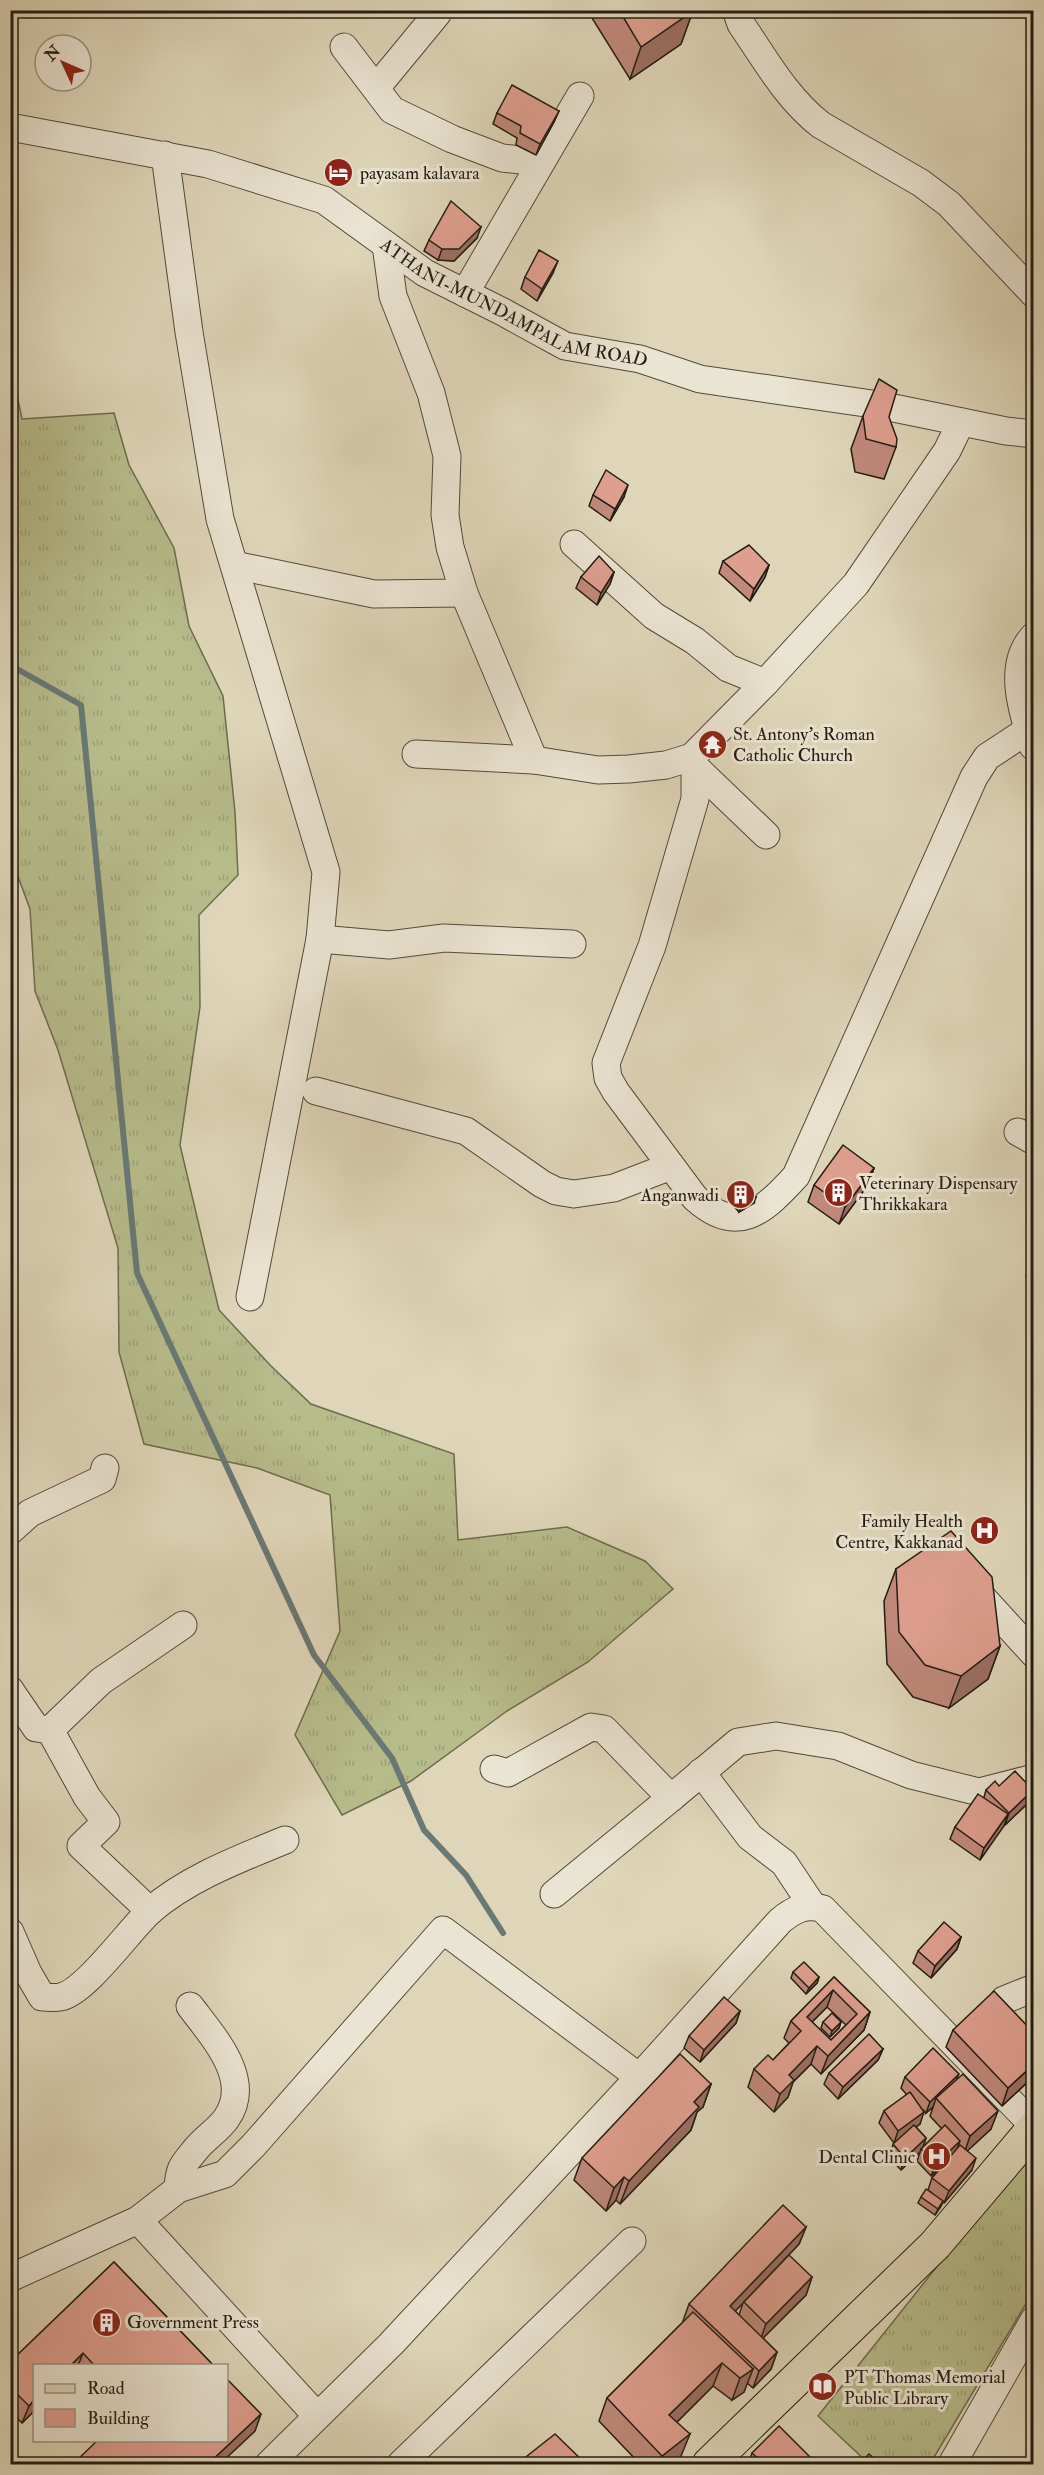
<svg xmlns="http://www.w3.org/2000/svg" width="1044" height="2475" font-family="'IM FELL Double Pica',serif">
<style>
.grass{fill:url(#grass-tufts);stroke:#6d6c4f;stroke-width:1.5}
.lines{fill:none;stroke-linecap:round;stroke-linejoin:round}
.stream{stroke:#687976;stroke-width:6}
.minor-casing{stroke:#524a3c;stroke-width:29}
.major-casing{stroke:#231c13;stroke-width:35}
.minor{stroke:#eae4d2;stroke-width:27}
.major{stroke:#dfd6b9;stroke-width:33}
.wall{fill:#c0897b;stroke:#231c13;stroke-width:1.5;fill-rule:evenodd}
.shaded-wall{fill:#9c6f64;stroke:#231c13;stroke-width:1.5}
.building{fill:#df9f8f;stroke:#231c13;stroke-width:1.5;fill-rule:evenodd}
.labels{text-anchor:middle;stroke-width:6;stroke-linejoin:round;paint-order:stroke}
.poi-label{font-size:18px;fill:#231c13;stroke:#eae4d2;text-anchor:start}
.street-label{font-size:18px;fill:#231c13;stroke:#eae4d2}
</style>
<defs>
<pattern id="grass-tufts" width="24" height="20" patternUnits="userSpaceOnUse" patternTransform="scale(1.5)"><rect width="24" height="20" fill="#b7bc8b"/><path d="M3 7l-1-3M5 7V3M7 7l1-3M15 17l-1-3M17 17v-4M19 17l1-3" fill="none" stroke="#9da177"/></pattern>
</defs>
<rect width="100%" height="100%" fill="#dfd6b9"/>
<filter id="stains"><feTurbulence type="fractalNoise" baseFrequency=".00333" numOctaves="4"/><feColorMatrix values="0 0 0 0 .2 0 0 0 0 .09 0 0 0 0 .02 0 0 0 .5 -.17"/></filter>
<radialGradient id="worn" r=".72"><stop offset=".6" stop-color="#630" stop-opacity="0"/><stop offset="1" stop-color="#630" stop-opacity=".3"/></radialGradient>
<!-- grass -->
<g class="grass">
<polygon points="11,380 16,390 22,419 114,413 129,465 174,548 189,626 223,696 235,812 238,875 199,915 200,1007 180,1145 219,1310 271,1366 311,1404 454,1454 458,1540 567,1527 645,1561 673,1589 588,1662 507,1711 411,1781 342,1815 295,1735 340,1631 330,1495 257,1468 144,1444 119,1352 118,1248 58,1050 35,991 30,909 11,858"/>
<polygon points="1033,2146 1033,2292 930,2464 869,2464 818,2416"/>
</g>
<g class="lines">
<!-- stream -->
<polyline class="stream" points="10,665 81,705 137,1273 314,1655 392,1758 424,1830 466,1875 503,1933"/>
<defs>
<g id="minor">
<path d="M736,10L741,24C765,59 787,99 821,125L921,183L949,204L1034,294"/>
<polyline points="344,47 392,110 452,139 502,158 541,162"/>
<polyline points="376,88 437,14"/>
<path id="s1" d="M10,127L208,164L324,200L425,273L503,312L565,346L640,359L700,379L879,405L1006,431L1034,434"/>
<polyline points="165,155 189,332 220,519 326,872 320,939 250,1297"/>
<polyline points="386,245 393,296 431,393 447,456 445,515 450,547 464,593 534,760"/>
<polyline points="465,293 580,96"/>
<polyline points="574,544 654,616 695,641 728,668 765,683 856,584 947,451 961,422"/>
<polyline points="234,565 374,594 464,593"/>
<path d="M1033,746C1023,713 1006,665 1034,636"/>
<polyline points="416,754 534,760 598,770 629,769 666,765 692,757 765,683"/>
<path d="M692,757L695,767V799L652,946L606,1063L608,1078L616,1092L695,1198C737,1236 763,1212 796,1176L974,777L987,757L1028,730"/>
<polyline points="695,767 766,835"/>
<polyline points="320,939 389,945 444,938 572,944"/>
<polyline points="316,1091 466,1131 542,1184 556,1191 574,1194 614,1188 671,1166"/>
<polyline points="1018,1132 1034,1141"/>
<polyline points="10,1531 30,1513 102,1479 105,1468"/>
<polyline points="972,1586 1034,1654"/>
<polyline points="10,1690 36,1728 50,1730 87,1797 106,1822 81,1846 150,1911"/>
<polyline points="50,1730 101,1681 183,1625"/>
<polyline points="494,1769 508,1773 591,1727 604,1729 671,1798 554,1894"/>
<polyline points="701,1772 750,1837 784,1863 812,1905"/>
<polyline points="671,1798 738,1742 776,1736 838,1746 911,1775 979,1792 1034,1778"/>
<path d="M10,1932L28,1973L42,1997C48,1997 54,1998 60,1997C85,1993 130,1929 150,1911C188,1878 239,1859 285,1840"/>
<polyline points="1004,2000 1034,1988"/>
<polyline points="178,2189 225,2174 253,2146 443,1930 639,2077"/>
<polyline points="138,2220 317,2416"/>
<path d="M10,2278L138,2220L178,2189C179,2167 183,2165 196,2149C205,2138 218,2130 226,2119C254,2080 213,2037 190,2006"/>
<path d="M269,2464L391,2344L644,2072L780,1921C793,1910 806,1903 823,1909L1034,2126"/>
<polyline points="401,2464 632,2241"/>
<polyline points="952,2464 1034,2320"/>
</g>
<polyline id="major" points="709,2464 935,2245 1034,2128"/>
</defs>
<!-- minor casing -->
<use href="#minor" class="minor-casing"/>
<!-- major casing -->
<use href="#major" class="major-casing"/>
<!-- minor -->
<use href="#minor" class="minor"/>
<!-- major -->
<use href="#major" class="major"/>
</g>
<!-- wall -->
<g class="wall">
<polygon points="587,10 693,10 681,44 630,79"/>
<polygon points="559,111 554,122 536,155 516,145 517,138 493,124 497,113"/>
<polygon points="477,238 454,261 438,260 424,251 429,240"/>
<polygon points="553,273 537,301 521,289 525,277"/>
<polygon points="863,416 896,447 884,479 855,472 851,449"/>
<polygon points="593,495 624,497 610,521 589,506"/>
<polygon points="723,561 769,565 765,577 750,601 719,573"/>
<polygon points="614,572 610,584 597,605 576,588 581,577"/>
<polygon points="874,1168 868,1185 839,1224 808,1202 814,1185"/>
<polygon points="731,1196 754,1203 739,1212 729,1201"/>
<polygon points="1034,1257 1034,1284 1026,1276 1032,1258"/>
<polygon points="896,1569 1000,1646 988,1679 949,1708 913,1697 887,1664 884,1601"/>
<polygon points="999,1786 1033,1790 1029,1802 1005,1825 1004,1824 980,1860 950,1839 955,1827 984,1797 986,1790"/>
<polygon points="961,1937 957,1949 931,1978 913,1963 918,1951"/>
<polygon points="793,1972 819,1977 817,1983 806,1994 791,1978"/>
<path d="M834,1977L870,2012L864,2030L821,2074L811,2064L793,2082L788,2097L774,2112L748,2087L754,2069L773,2060L789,2043L784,2038L791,2021ZM827,2007L846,2025L831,2040L812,2022Z"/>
<polygon points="740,2011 736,2023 700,2062 684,2048 689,2036"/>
<polygon points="823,2022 841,2022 839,2028 830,2037 821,2028"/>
<polygon points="953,2030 1034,2033 1034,2076 1002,2106 946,2047"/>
<polygon points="883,2049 878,2060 838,2099 824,2084 829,2073"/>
<path d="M905,2077L956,2080L991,2129L967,2151L972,2170L944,2203L943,2202L941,2206L935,2215L918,2203L921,2197L932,2193L928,2190L932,2178L944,2164L931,2176L917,2161L920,2152L901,2170L888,2156L894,2143L879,2123L884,2111L907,2095L901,2088ZM933,2107L930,2116L942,2129L923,2147L926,2138L916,2127L920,2124L923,2110L926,2113Z"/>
<polygon points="711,2084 703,2107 697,2112 691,2130 620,2204 616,2200 606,2211 574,2180 582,2158"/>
<path d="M806,2227L799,2244L781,2263L812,2277L806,2295L763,2338L777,2352L771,2369L753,2388L747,2383L744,2392L732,2400L713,2386L677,2422L681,2456L672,2464H640L599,2421L607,2398L683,2322V2321L689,2304ZM743,2303L739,2315L735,2311Z"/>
<polygon points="114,2262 214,2366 34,2366 34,2411 22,2423 10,2411 10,2362"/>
<polygon points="752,2453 817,2464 748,2464"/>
</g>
<!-- shaded-wall -->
<g class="shaded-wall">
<polygon points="693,11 681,44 630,79 641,47"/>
<polygon points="559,111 554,122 536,155 540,144"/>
<polygon points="481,227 477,238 454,261 438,260 442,249"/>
<polygon points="558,261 553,273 537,301 542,289"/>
<polygon points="628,485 624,497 610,521 615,509"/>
<polygon points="769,565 765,577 750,601 754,589"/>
<polygon points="614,572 610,584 597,605 601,593"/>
<polygon points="874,1168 868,1185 839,1224 845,1207"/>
<polygon points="756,1197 754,1203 739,1212 741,1206"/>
<polygon points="1000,1646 988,1679 949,1708 961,1676"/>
<polygon points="1033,1790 1029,1802 1005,1825 1009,1813"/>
<polygon points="1008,1814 1004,1826 980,1860 984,1848"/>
<polygon points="961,1937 957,1949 931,1978 935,1966"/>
<polygon points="819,1977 817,1983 806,1994 809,1988"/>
<polygon points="833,1990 827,2007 800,2034 807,2017"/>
<polygon points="740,2011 736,2023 700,2062 704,2050"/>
<polygon points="870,2012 864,2030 821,2074 828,2056"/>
<polygon points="841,2022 839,2028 830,2037 832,2031"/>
<polygon points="817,2046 811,2064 793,2082 788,2097 774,2112 780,2094 789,2075"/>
<polygon points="883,2049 878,2060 838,2099 843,2087"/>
<polygon points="1034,2064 1034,2076 1002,2106 1008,2088"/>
<polygon points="959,2074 954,2085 936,2098 933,2107 926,2113 930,2102"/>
<polygon points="711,2084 703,2107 697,2112 691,2130 620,2204 629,2181 694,2102"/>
<polygon points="998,2111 991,2129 964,2154 970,2136"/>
<polygon points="924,2112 920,2124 894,2143 898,2131"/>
<polygon points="926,2138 922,2150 921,2149 920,2152 901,2170 905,2158"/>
<polygon points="960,2141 956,2152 931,2176 936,2164"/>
<polygon points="976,2158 972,2170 944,2203 949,2191"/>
<polygon points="624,2177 616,2200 606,2211 614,2188"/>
<polygon points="943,2201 941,2206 935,2215 938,2209"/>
<polygon points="806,2227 799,2244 724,2323 730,2306"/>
<polygon points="812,2277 806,2295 760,2341 766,2324"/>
<polygon points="777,2352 771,2369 753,2388 759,2371"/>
<polygon points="83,2353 78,2366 70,2366"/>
<polygon points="722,2363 713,2386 661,2438 669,2415"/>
<polygon points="753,2369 744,2392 732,2400 740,2378"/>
<polygon points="34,2400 34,2411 22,2423 29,2406"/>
<polygon points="261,2414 255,2431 220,2464 208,2464"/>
<polygon points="690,2434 681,2456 672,2464 660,2464 662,2456"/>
</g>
<!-- building -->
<g class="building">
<polygon points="619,10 693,10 693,11 641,47"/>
<polygon points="512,85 559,111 540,144 520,133 521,126 497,113"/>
<polygon points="451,201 481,227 459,249 442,249 429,240"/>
<polygon points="539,250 558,261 542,289 525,277"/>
<polygon points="879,379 897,390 889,417 897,439 896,447 866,439 863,416"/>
<polygon points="606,470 628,485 615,509 593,495"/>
<polygon points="749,545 769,565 754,589 723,561"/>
<polygon points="599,556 614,572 601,593 581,577"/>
<polygon points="843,1145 874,1168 845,1207 814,1185"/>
<polygon points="742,1183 756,1197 741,1206 731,1196"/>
<polygon points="951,1531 992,1577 1000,1646 961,1676 925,1665 899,1632 896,1569"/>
<polygon points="1015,1771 1033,1790 1009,1813 986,1790 995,1781 999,1786"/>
<polygon points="978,1794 1008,1814 984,1848 955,1827"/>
<polygon points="944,1922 961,1937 935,1966 918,1951"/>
<polygon points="804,1962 819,1977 809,1988 793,1972"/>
<path d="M834,1977L870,2012L828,2056L817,2046L789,2075L794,2080L780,2094L754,2069L768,2055L773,2060L801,2031L791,2021ZM833,1990L857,2014L831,2040L807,2017Z"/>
<polygon points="994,1991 1034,2033 1034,2064 1008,2088 953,2030"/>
<polygon points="724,1997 740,2011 704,2050 689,2036"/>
<polygon points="832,2013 841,2022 832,2031 823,2022"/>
<polygon points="869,2034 883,2049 843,2087 829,2073"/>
<polygon points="933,2048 959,2074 930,2102 905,2077"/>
<polygon points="680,2054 711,2084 694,2102 699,2107 629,2181 624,2177 614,2188 582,2158"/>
<polygon points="963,2074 998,2111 970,2136 936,2098"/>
<polygon points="910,2092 924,2112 898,2131 884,2111"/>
<polygon points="914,2125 926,2138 905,2158 893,2144"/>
<polygon points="945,2125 960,2141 936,2164 921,2149"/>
<polygon points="960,2145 976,2158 949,2191 932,2178"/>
<polygon points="926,2189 943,2201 938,2209 921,2197"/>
<polygon points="783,2205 806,2227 730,2306 777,2352 759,2371 689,2304"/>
<polygon points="789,2255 812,2277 766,2324 744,2302"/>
<polygon points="114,2262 214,2366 95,2366 83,2353 70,2366 34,2366 34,2400 29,2406 10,2387 10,2362"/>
<polygon points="693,2312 753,2369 740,2378 722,2363 669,2415 690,2434 662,2456 607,2398"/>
<polygon points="226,2378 261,2414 208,2464 73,2464 98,2440 226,2440"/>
<polygon points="779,2426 817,2464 764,2464 752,2453"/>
<polygon points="555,2434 586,2464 517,2464"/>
<polygon points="869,2454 881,2464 860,2464"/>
</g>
<!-- icons -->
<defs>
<symbol id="hotel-disc" viewBox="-11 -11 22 22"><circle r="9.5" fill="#8f2418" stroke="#eae4d2"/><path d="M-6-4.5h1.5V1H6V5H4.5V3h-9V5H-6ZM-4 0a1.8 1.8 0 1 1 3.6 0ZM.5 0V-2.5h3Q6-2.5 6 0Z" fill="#fff"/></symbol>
<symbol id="temple-disc" viewBox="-11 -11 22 22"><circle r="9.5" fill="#8f2418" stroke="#eae4d2"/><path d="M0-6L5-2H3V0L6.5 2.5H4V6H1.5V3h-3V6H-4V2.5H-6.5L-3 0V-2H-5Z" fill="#fff"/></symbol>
<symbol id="building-disc" viewBox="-11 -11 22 22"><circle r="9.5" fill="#8f2418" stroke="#eae4d2"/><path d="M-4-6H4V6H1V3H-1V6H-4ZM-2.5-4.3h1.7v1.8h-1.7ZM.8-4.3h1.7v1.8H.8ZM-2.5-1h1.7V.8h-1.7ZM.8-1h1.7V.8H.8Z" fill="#fff"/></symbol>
<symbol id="hospital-disc" viewBox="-11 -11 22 22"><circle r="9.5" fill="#8f2418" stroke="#eae4d2"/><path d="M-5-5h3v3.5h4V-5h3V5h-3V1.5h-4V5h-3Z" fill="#fff"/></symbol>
<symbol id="library-disc" viewBox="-11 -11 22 22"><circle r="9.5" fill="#8f2418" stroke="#eae4d2"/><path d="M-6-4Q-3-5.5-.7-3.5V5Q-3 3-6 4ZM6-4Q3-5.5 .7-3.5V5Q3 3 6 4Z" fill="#fff"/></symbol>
</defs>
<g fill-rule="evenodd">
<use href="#hotel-disc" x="322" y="156" width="33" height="33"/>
<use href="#temple-disc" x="696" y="728" width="33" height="33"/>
<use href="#building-disc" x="822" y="1176" width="33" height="33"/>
<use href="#building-disc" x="724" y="1178" width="33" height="33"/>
<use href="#hospital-disc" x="968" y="1514" width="33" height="33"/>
<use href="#hospital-disc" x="920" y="2140" width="33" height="33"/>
<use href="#building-disc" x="90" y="2306" width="33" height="33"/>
<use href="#library-disc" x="806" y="2370" width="33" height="33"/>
</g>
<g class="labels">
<!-- poi labels -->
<g class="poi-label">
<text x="360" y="179">payasam kalavara</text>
<text x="733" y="740">St. Antony's Roman<tspan x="733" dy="21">Catholic Church</tspan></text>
<text x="859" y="1189">Veterinary Dispensary<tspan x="859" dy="21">Thrikkakara</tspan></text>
<text x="719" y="1201" text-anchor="end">Anganwadi</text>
<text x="963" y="1527" text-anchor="end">Family Health<tspan x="963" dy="21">Centre, Kakkanad</tspan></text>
<text x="915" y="2163" text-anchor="end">Dental Clinic</text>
<text x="127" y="2328">Government Press</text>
<text x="844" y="2383">PT Thomas Memorial<tspan x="844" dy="21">Public Library</tspan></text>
</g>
<!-- street labels -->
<g class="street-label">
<text dy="6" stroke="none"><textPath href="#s1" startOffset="542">ATHANI-MUNDAMPALAM ROAD</textPath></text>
</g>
</g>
<!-- margin -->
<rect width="1044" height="2475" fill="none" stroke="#dfd6b9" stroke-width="36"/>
<rect x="12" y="12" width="1020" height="2451" fill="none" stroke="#231c13" stroke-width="3"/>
<rect x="18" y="18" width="1008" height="2439" fill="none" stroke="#231c13" stroke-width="1.5"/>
<!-- legend -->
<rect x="33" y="2364" width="195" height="78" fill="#eae4d2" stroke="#9a9486" stroke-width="1.5"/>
<rect x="45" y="2384" width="30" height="9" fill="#dfd6b9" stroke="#9a9486" stroke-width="1.5"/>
<text x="87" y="2394" font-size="18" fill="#231c13">Road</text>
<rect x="45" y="2409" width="30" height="18" fill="#df9f8f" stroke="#9a9486" stroke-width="1.5"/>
<text x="87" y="2424" font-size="18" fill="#231c13">Building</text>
<!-- north arrow -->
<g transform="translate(63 63) rotate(314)"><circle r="28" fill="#eae4d2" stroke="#9a9486" stroke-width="1.5"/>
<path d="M0-4.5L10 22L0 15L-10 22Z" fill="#8f2418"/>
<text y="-9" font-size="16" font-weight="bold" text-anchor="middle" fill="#231c13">N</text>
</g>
<rect width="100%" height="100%" filter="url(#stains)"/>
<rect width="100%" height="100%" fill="url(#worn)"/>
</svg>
